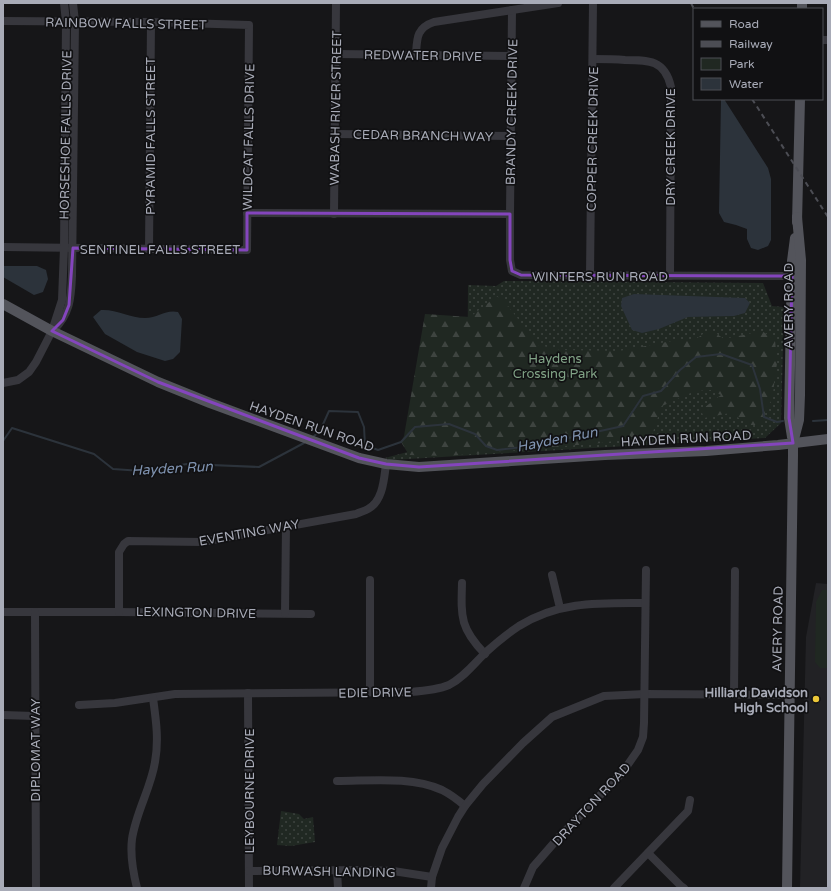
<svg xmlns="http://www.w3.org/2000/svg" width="831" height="891" font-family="'Varela Round',sans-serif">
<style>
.built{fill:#222225}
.green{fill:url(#green-dots)}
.forest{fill:url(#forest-firs)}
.pitch{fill:#202822}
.water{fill:#2c333b}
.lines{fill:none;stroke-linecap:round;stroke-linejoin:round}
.stream{stroke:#2c333b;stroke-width:2}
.minor{stroke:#37373d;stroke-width:8}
.major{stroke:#53545b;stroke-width:10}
.rail{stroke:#4c4d54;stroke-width:2;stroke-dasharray:5 4;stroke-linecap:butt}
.marked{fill:none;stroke:#8445bd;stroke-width:3;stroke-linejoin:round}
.poi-dot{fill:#edc839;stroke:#111113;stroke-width:1.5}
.labels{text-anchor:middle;stroke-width:3.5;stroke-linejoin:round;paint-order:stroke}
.street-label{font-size:13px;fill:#a8abb7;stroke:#111113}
.park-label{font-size:13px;fill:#80a286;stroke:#111113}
.poi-label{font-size:13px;font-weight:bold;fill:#a8abb7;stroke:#111113;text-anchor:end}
.water-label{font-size:14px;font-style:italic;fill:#8094b1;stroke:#111113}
</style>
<defs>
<pattern id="green-dots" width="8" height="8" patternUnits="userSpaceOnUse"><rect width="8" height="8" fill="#202822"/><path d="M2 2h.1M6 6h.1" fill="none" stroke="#3e4440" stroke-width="1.8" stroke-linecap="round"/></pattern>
<pattern id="forest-firs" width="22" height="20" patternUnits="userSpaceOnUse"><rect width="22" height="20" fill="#202822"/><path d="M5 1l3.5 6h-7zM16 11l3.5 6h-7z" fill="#3e4440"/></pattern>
</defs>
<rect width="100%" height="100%" fill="#161618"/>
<!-- built -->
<polygon class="built" points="816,583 828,584 828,888 800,888 806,637"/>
<!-- green -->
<g class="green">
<polygon points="504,281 763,283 772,306 784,307 781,423 765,438 391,460 385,458 467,436 468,285 496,286"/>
<polygon points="281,811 299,814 304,819 313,817 315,842 291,846 277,845"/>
</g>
<!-- forest -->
<polygon class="forest" points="497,296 505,302 538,345 562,350 619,351 672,341 696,339 710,329 724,339 762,331 775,340 777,363 772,400 766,408 763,425 751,425 730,413 704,418 701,410 721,395 711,390 695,391 660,407 659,414 652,435 601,443 447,456 409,455 401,442 404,436 425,314 470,317"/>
<!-- pitch -->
<polygon class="pitch" points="822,590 828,590 828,668 820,668 815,662 816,602"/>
<!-- water -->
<g class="water">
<polygon points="721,99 724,99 768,168 771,179 771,240 768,246 758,250 751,248 747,239 747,229 736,225 724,222 719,213"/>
<polygon points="3,266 37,266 46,270 48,279 43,292 34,295 3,277"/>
<polygon points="634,294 745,298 750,303 745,313 734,316 688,317 659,329 642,333 632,330 621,306 622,298"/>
<path d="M101,310C116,309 130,318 145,318C158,318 166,309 178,312L182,319L180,352L173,359L165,361L137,352L105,334L93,317Z"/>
</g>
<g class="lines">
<!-- stream -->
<g class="stream">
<polyline points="813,421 828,420"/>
<polyline points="314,436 320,431 329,411 358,412 364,427 365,445 378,450 401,442 415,427 449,424 475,434 486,446 497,450 532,446 623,426 643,396 661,391 680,370 696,357 721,354 752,365 760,389 764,417 777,422 783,421"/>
<polyline points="3,441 12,428 94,454 113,469 142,471 187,464 259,467 304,443"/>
</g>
<!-- minor -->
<g class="minor">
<polyline points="512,10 510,214 510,260 512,271 521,275 792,276"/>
<polyline points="3,21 151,22 249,25 247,250 3,247"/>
<polyline points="822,40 828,40"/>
<polyline points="336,54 511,56"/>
<path d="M416,55C417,39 416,28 434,22L558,3"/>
<path d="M593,59C604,59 614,59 625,60C649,60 665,60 671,87L670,276"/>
<polyline points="335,134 510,136"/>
<polyline points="247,213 510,214"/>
<polyline points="334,214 336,3"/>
<polyline points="149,249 151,22"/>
<polyline points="590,275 593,3"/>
<path d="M53,331C70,314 71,299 72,276L75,22L73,3"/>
<polyline points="3,383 18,380 29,372 36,362 52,331 62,300 64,248 66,22 64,3"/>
<polyline points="552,575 560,608"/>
<path d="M462,583C461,617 460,628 485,654"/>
<polyline points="3,612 119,612 311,614"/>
<polyline points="35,612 36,888"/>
<path d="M119,612V552L124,544L128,541L202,542L356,514C360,512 365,511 368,509C383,501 384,479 386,464"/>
<polyline points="285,613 286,525"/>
<polyline points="370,692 370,580"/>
<polyline points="248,693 249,888"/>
<polyline points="734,694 735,571"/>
<path d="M79,705L115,703L175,694L410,692C423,691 437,690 449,685C464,677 474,664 485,653C496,643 507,634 519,626C559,601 599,603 645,603"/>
<polyline points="3,715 34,716"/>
<path d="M337,781C370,781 411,776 442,790C450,794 458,800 465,806"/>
<polyline points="648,853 681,886 684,888"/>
<polyline points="337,870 338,888"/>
<polyline points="249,871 367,870 393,871 432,877"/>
<path d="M137,888C133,872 130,855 132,839C136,812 151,788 155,762C159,740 156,720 153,698"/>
<polyline points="431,888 432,877 442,848 458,817 465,806 483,784 523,743 552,717 604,696 645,694 789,695"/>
<polyline points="524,888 533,867 560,836 622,773 638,750 643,737 644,723 646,570"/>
<polyline points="614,888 688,811 690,800"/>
</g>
<!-- major -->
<g class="major">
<polyline points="802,9 802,3"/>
<polyline points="797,222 800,99"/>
<polyline points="3,304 52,331 158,382 210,403 359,458 386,464 419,467 605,455 706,451 778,445 828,439"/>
<polyline points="792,437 789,418 792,261 795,238"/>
<polyline points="787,888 793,455 793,443 799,420 800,395 801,260 797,217"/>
</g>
<!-- rail -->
<g class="rail">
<polyline points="691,3 694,9"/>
<polyline points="752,99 828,217"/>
</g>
</g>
<!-- marked area -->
<path class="marked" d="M247,213L510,214V260L512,271L521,275L792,276L789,418L793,443L419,467L386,464L359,458L158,382L52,331L63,320L69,305L73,248L247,250Z"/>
<!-- markers -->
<circle class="poi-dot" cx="816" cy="699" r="4"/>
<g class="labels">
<!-- street labels -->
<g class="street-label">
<text transform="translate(126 23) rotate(1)" y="5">RAINBOW FALLS STREET</text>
<text transform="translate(423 55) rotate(1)" y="5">REDWATER DRIVE</text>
<text transform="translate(335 108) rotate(-89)" y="5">WABASH RIVER STREET</text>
<text transform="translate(511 112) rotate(-89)" y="5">BRANDY CREEK DRIVE</text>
<text transform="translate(65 135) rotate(-89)" y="5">HORSESHOE FALLS DRIVE</text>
<text transform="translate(423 135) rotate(1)" y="5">CEDAR BRANCH WAY</text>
<text transform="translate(150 136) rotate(-90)" y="5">PYRAMID FALLS STREET</text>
<text transform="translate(248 137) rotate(-89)" y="5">WILDCAT FALLS DRIVE</text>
<text transform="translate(592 139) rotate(-89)" y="5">COPPER CREEK DRIVE</text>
<text transform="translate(670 147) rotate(-90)" y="5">DRY CREEK DRIVE</text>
<text x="160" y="254">SENTINEL FALLS STREET</text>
<text x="600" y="281">WINTERS RUN ROAD</text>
<text transform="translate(788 306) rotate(-90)" y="5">AVERY ROAD</text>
<text transform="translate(312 426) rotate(19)" y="5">HAYDEN RUN ROAD</text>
<text transform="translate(686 438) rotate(-3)" y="5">HAYDEN RUN ROAD</text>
<text transform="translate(249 532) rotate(-10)" y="5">EVENTING WAY</text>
<text transform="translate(196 612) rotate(1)" y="5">LEXINGTON DRIVE</text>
<text transform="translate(777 629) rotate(-89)" y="5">AVERY ROAD</text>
<text transform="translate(375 692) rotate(-1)" y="5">EDIE DRIVE</text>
<text transform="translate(35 750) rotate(-90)" y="5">DIPLOMAT WAY</text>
<text transform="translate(249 791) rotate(-90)" y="5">LEYBOURNE DRIVE</text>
<text transform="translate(591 804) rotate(-47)" y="5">DRAYTON ROAD</text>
<text transform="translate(329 871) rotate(1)" y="5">BURWASH LANDING</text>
</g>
<!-- park labels -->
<g class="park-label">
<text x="555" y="363">Haydens<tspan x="555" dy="15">Crossing Park</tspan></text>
</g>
<!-- poi labels -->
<g class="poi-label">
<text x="808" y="697">Hilliard Davidson<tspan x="808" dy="15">High School</tspan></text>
</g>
<!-- water labels -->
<g class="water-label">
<text transform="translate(557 439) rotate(-11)" y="5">Hayden Run</text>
<text transform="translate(172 468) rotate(-3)" y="5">Hayden Run</text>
</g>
</g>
<!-- border -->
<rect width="831" height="891" fill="none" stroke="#a8abb7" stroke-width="8"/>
<!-- legend -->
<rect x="693" y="8" width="130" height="92" fill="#111113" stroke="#4d4f55"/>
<rect x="701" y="21" width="20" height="6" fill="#53545b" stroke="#4d4f55"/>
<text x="729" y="28" font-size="12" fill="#a8abb7">Road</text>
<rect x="701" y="41" width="20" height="6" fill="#4c4d54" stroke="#4d4f55"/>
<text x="729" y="48" font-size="12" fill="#a8abb7">Railway</text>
<rect x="701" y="58" width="20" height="12" fill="#202822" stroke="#4d4f55"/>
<text x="729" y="68" font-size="12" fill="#a8abb7">Park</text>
<rect x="701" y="78" width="20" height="12" fill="#2c333b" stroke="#4d4f55"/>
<text x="729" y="88" font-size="12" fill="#a8abb7">Water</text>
</svg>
